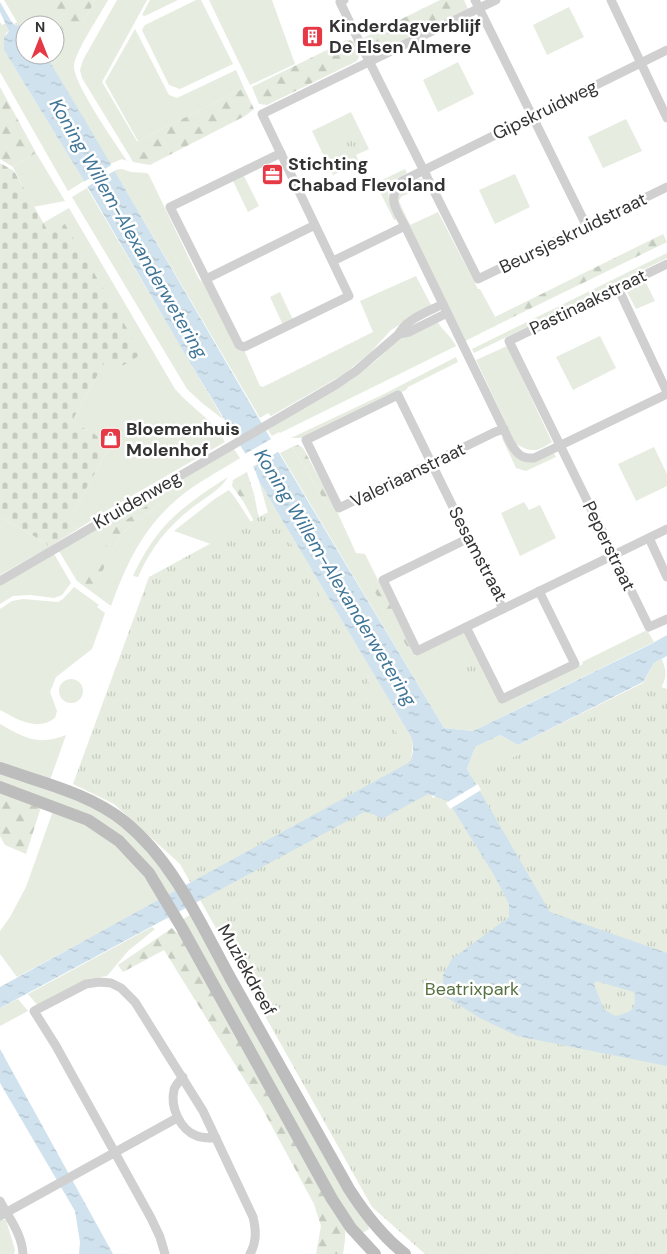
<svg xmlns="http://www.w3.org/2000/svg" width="667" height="1254" font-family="'DM Sans',sans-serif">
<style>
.green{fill:#e6ecdf;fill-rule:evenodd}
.forest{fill:url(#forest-firs)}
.cemetery{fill:url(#cemetery-stones)}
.park{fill:url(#park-tufts)}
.water{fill:url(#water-ripples);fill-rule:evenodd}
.pier{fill:#fff}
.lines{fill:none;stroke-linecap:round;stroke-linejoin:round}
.street{stroke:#d0d0d0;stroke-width:9}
.secondary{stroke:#bdbdbd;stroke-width:12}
.labels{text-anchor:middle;stroke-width:5;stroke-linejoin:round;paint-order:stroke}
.poi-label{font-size:18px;font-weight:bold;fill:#333;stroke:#fff;text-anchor:start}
.street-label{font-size:18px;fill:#333;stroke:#fff}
.park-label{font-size:18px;fill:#56703f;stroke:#fff}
.water-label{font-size:19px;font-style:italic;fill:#3f7597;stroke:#fff}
</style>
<defs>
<pattern id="forest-firs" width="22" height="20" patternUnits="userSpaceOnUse" patternTransform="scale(1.25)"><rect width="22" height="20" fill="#e6ecdf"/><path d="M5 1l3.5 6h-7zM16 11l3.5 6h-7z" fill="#c6cbc0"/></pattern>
<pattern id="cemetery-stones" width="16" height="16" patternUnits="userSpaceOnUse" patternTransform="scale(1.25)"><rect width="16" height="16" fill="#e6ecdf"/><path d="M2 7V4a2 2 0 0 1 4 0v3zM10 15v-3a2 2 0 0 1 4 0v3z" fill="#c6cbc0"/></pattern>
<pattern id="park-tufts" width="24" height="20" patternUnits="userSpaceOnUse" patternTransform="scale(1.25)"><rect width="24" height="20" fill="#e6ecdf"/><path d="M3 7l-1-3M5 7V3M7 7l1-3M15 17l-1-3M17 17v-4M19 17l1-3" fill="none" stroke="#c6cbc0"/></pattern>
<pattern id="water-ripples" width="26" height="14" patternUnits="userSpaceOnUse" patternTransform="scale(1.25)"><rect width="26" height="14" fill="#cfe2ee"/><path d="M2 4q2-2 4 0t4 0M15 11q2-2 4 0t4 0" fill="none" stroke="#b2c2cd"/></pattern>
</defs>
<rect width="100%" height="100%" fill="#fff"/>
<!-- green -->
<g class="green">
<path d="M4,0H46L52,10L83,23L95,0H108C100,15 76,50 74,65C72,82 116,144 127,161L122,159L110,164L46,55H55V25L23,24L17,27L14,24L17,22Z"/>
<polygon points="117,0 147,0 102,82 138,143 129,155 82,78 80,70 83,60"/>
<polygon points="150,0 178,0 145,16 142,15"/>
<polygon points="196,0 201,0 233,64 180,89 169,85 142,30 145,25"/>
<polygon points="209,0 272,0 295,64 250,85"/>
<polygon points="569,7 584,37 547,55 533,25"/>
<polygon points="0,22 2,25 6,23 9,31 6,33 4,50 84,181 68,191 0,72"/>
<polygon points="135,29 169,95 177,98 236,70 244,88 138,141 105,82"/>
<polygon points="458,62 474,94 438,112 423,80"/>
<polygon points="351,112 369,149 356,155 359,162 333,175 312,131"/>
<polygon points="626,119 642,151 603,168 588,137"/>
<polygon points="36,153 65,201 33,207 13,167"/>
<polygon points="122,169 131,172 147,173 149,175 199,279 203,283 236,348 245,352 260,386 263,387 373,332 360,301 416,276 431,305 391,330 370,353 344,374 271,416 268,413 260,418 114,170"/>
<path d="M405,169L407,173C382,186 386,196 397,219L394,220L380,192L382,180Z"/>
<polygon points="515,174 530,207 495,224 479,190"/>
<polygon points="244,176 259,206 248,212 233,181"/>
<path d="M415,178L422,179L425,185L401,197L399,201L410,225L438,212L478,289H480L499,324L465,341L397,200C398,189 405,183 415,178Z"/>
<polygon points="87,188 224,420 202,403 187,389 72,197"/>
<path d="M69,208L175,389C190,407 214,420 225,442L109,509L78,529L72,525V514L111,444L72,421L110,352L84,292L43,223Z"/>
<polygon points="667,253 667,258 474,353 472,349"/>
<polygon points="645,281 655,301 636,309 626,290"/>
<polygon points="280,292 293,320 283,325 270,297"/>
<path d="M437,321C443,331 451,336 456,346L280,433L279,432L272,436L268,430L275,425L274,423L350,381L378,359L396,341Z"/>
<polygon points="600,336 616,368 573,390 556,357"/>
<path d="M507,346L552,442C536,452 533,453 516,444L476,360Z"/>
<polygon points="456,357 458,362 408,387 406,390 389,398 386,396 304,438 291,438 382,395"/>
<polygon points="505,437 515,456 554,453 556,457 526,471 516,468 502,438"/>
<polygon points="292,447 329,508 335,507 356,553 365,554 378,580 372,587 415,656 465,632 502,703 583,664 582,662 647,630 654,642 473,731 444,728 280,453"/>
<polygon points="654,447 667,474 667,486 636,501 618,464"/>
<path d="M234,449L240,458C218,472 194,484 175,501C142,530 126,565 111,606L77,581L59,551ZM161,503L121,534L93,589L116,527Z"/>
<path d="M228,477C219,491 206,497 193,507C168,526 151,548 138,577L133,576C157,525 181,507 228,477Z"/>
<polygon points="259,481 411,737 413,743 411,760 268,513"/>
<polygon points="229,490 236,499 281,569 174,531 216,498"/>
<polygon points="254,494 258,514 265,530 260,532 243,501"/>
<polygon points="524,502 529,510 540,505 556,538 520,556 501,513"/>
<polygon points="0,517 46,543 48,548 0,575"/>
<polygon points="54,554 71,583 62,595 54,598 30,595 13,596 0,604 0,586"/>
<path d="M74,587L99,605L97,607L105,613L92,649L56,677L50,692L57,711L55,718C37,732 17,719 0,710V609L12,601L23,599L58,602L63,599Z"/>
<path d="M662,659C667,673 667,677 660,690L476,785L467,769L475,747L500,735L518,745L643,683L654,663Z"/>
<circle cx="71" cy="691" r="12"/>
<path d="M0,724C25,738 37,746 66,735L50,780L0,765Z"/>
<polygon points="0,769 85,801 125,825 178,890 167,896 117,836 0,784"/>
<polygon points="53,811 74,817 129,855 160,900 17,977 0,954 0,931 10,917 26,887"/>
<polygon points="192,914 368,1224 369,1229 364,1232 362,1232 345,1211 181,920"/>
<polygon points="152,927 155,929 128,951 107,976 88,979 38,1006 28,994"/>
<polygon points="18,999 28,1011 0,1026 0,1008"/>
<polygon points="0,1220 6,1220 15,1250 14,1254 0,1254"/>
</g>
<!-- forest -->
<g class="forest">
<polygon points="46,0 95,0 83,23 74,33 63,30"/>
<polygon points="440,0 464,0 468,9 373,56 369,55 361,39"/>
<polygon points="347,40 354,41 360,54 357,61 267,105 259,104 252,87"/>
<polygon points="0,87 36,153 13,167 0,159"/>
<polygon points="244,88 254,109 245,116 150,165 133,162 129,155 138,141"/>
<polygon points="663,234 667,242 499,324 495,317"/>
<polygon points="298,445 303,448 335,507 329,508 292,447"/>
<polygon points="247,472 254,494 243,501 232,486 233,480"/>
<polygon points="161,496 161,503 121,534 93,590 85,584 116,527"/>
<polygon points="378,580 412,650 409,650 372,587"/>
<polygon points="0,790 42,804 26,854 5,845 0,836"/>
<polygon points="172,928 177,933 181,932 345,1224 345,1240 343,1254 316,1254 321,1226 314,1204 262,1108 164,950 123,972 118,965"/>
</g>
<!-- cemetery -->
<polygon class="cemetery" points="0,163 14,171 49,233 65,224 142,354 117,369 108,356 72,421 111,444 72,514 72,525 78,529 48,548 46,543 0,517"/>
<!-- park -->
<g class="park">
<path d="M344,131L360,135L362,148L345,155C340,145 338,141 344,131Z"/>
<polygon points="272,510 433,798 656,685 667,689 667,1254 425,1254 372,1207 180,864 114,804 73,784 149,577"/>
<polygon points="465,659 469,666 476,667 476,678 471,679 468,688 461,684 463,671 459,667 461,663"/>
</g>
<!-- water -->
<g class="water">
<path d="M0,2L11,21L16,26L23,24L25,25V55H46L99,144L279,453L444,728L473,731L651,644L667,635V656L654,663L643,682L518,745L500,735L475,747L467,769L550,912L667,953V1066L517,1036L480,1018L446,997L443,990V975L452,959L509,917V904L494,875L448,801L428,794L382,819L373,814L364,812L0,1008V987L408,763L411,760L413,751V743L411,737L259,481L255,470L234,435L186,356L84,181L4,50V38L9,31L0,12ZM596,981L634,992C637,1010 632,1012 616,1016L604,1010L594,984Z"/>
<polygon points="0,1049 113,1254 79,1254 80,1242 75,1211 0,1083"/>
</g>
<!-- pier -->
<g class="pier">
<polygon points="113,164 116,170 85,188 82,183"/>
<polygon points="273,438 281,450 251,468 243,455"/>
<polygon points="478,784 481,790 450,809 446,803"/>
</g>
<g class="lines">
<!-- street -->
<g class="street">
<polyline points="344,0 340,2 354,31 478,279 667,187"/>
<polyline points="475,0 587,227"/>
<polyline points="611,0 667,118"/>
<path d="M667,50L402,181C386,198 396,209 405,226L510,442C516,453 521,459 534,458L667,394"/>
<polyline points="315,225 206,279 239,345 244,347 349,296 262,114 496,0"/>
<polyline points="333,261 405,226"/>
<polyline points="667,264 509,341 649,627 667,619"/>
<polyline points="206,279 170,207 281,153"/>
<polyline points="618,288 667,392"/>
<path d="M398,335C406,319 427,312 443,304"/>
<polyline points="469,538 383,580 417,651 667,529"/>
<polyline points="649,538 667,577"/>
<polyline points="0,581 337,384 356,371 399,334 409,332 447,313"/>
<polyline points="503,609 398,395 306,440 339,508 495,432 504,429"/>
<polyline points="466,627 502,699 575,664 539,591"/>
<path d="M183,1077C180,1081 175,1085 174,1090C170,1107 180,1130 197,1136C202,1138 211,1138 216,1138"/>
<path d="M0,1201C9,1218 22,1234 23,1254"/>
<polyline points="0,1216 177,1118"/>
<path d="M165,1254L160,1237L151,1218L56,1046L34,1011L86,984L99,982L111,983L121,988L135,1002L203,1111L253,1217C256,1230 257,1241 250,1254"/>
</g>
<!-- secondary -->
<g class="secondary">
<path d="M0,768C42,783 89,793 125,822C175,863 201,925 232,981C271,1050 310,1120 349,1189C365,1214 382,1236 405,1254"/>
<polyline points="0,787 88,820 119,841 149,873 182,928 332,1199 351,1228 375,1254"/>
</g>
</g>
<!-- icons -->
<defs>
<symbol id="building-square" viewBox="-11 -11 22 22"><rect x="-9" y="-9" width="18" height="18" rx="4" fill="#e63946" stroke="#fff"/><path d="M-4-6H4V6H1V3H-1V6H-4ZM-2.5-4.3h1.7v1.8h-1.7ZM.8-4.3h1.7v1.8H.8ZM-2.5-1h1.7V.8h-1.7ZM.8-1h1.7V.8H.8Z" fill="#fff"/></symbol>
<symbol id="office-square" viewBox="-11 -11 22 22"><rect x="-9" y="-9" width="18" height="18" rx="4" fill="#e63946" stroke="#fff"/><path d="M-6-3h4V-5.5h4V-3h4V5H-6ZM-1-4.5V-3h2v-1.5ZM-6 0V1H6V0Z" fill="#fff"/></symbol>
<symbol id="shop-square" viewBox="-11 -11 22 22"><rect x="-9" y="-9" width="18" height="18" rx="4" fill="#e63946" stroke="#fff"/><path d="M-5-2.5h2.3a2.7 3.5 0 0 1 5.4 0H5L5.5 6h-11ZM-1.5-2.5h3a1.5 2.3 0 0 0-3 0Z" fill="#fff"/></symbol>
</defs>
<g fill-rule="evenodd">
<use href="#building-square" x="300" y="24" width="25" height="25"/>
<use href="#office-square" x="260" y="162" width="25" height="25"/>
<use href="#shop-square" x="98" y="426" width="25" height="25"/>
</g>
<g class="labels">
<!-- poi labels -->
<g class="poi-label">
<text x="329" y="32">Kinderdagverblijf<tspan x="329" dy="21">De Elsen Almere</tspan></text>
<text x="288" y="170">Stichting<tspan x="288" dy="21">Chabad Flevoland</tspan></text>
<text x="126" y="435">Bloemenhuis<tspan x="126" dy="21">Molenhof</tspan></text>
</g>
<!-- street labels -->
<g class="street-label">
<text transform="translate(545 110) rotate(-26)" y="6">Gipskruidweg</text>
<text transform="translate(573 233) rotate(-26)" y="6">Beursjeskruidstraat</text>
<text transform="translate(588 302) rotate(-26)" y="6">Pastinaakstraat</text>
<text transform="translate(408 475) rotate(-26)" y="6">Valeriaanstraat</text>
<text transform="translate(137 500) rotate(-30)" y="6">Kruidenweg</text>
<text transform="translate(609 546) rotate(64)" y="6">Peperstraat</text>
<text transform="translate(478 554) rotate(62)" y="6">Sesamstraat</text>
<text transform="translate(247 970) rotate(61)" y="6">Muziekdreef</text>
</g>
<!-- park labels -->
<g class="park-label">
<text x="472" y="995">Beatrixpark</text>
</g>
<!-- water labels -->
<g class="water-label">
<text transform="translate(129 228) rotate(60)" y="7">Koning Willem-Alexanderwetering</text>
<text transform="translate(336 577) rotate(59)" y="7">Koning Willem-Alexanderwetering</text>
</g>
</g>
<!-- north arrow -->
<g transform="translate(40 40)"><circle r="24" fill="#ffffff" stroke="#adadad"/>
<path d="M0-4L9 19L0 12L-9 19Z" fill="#e63946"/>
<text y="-8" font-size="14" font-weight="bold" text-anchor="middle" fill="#333333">N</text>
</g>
</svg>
